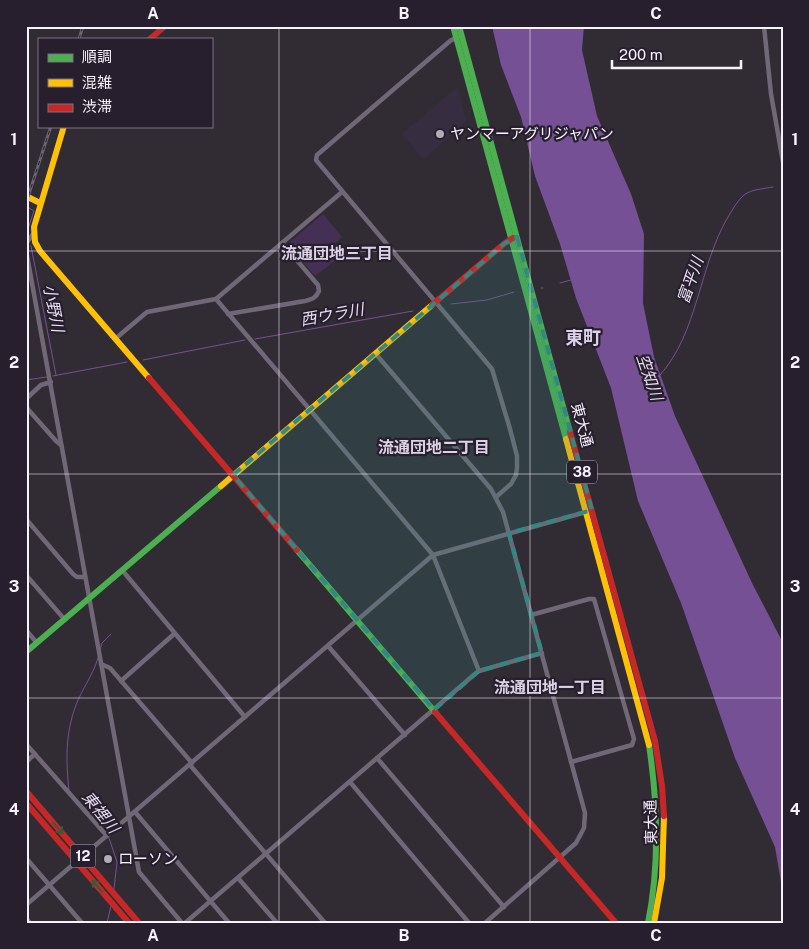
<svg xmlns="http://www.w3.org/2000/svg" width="809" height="949" font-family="'Public Sans','Noto Sans JP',sans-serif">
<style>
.built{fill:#372d40}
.green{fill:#443054}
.water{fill:#755094}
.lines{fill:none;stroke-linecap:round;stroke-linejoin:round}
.stream{stroke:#755094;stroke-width:1}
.street{stroke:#706877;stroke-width:4.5}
.fast{stroke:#4caf50;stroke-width:6}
.slow{stroke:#ffc107;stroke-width:6}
.jam{stroke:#c62828;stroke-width:6}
.rail-casing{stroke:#6a6470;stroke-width:3}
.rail{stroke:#271f2e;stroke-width:1;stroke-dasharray:4;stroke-linecap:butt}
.oneway{stroke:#36593c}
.marked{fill:#328883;fill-opacity:0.2;stroke:#328883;stroke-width:4;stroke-dasharray:10 6;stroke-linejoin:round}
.grid{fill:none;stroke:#f6f1fb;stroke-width:1;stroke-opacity:0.55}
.poi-dot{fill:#b1acb5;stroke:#271f2e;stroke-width:2}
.labels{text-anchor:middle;stroke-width:4.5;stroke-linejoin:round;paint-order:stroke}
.shield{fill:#271f2e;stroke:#b8b2be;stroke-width:1}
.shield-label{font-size:14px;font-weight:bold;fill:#f6f1fb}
.poi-label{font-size:15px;fill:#f6f1fb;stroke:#271f2e;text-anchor:start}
.street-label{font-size:15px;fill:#f6f1fb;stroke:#271f2e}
.neighbourhood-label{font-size:16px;font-weight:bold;fill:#dcd2e6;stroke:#271f2e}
.water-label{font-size:16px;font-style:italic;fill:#e8ddf2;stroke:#271f2e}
.quarter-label{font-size:18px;font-weight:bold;fill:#dcd2e6;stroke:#271f2e}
.neatline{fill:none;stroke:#f6f1fb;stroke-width:2}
.grid-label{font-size:16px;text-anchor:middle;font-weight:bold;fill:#f6f1fb}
</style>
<rect width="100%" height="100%" fill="#312c34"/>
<!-- built -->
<polygon class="built" points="458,87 466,122 423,159 402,134"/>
<!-- green -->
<polygon class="green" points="323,214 342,237 327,250 337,259 315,276 289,246 289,243"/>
<!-- water -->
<polygon class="water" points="492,26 584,26 582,50 597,116 631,194 644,234 643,303 654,357 675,416 752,583 783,643 783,893 775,847 735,758 681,603 638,501 611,388 576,298 560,244 535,176 521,117 501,65"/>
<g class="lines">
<!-- stream -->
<g class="stream">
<polyline points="26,206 34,211 29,226"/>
<polyline points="31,246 56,375"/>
<polyline points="560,283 571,280"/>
<polyline points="541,288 543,288"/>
<polyline points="451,304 487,300 514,292"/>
<polyline points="255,339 413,311"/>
<polyline points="143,360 245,340"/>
<path d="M660,375C698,333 699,266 728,217C733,209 737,201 744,195C752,189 763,189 773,187"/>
<polyline points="53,376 127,362"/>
<polyline points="26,380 47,377"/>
<polyline points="100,650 102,643 111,634"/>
<path d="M69,791C66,761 65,734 76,705C82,689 93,675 98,658"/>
<polyline points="109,838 117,862 114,889"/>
<polyline points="107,923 111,906"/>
</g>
<!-- street -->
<g class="street">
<polyline points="764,26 771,94 783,162"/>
<polyline points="457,37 450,41 317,155 316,160 492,369 510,429 517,456 517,468 516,475 511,484 496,497"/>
<polyline points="26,249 27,242 34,233"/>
<polyline points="26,250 139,872 182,923"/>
<polyline points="216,299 433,555 479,671"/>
<path d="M228,314L305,301C312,299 316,298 319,291L318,285L282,243"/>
<polyline points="115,339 147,312 216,299 342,192"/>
<polyline points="375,353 491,489 503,512 585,813 584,828 576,843 485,923"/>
<polyline points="26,399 41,385 51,382"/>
<polyline points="26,407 56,441 61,445"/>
<polyline points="26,519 73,574 77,577 85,577"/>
<polyline points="122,570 245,717"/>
<polyline points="26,575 65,620"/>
<polyline points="531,615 589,599 594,599 634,739 632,745 571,762"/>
<polyline points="26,630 37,643"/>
<polyline points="328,646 405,735"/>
<polyline points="101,664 110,668 192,763"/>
<polyline points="121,681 174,634"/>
<polyline points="26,744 107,836"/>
<polyline points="377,758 504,907"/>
<polyline points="26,762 35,754"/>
<polyline points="190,765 325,923"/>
<polyline points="350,782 469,923"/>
<polyline points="135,812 229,923"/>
<polyline points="26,858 82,923"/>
<polyline points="238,878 277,923"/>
<polyline points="26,905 433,555 586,512"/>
<polyline points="26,918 30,923"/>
<polyline points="185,923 476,673 479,671 542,653"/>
</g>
<!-- fast -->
<g class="fast">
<polyline points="453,26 566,439"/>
<polyline points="459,26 570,432"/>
<polyline points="297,550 435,712"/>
<polyline points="26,652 221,486"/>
<path d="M648,923C660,863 658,805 649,745"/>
</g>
<!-- slow -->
<g class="slow">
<polyline points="64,126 34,227 35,242 40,251 149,378"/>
<polyline points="26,196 40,203"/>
<polyline points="566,439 649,745"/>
<polyline points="221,486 432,305"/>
<polyline points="654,923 662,878 664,816"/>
</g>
<!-- jam -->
<g class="jam">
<polyline points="150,39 165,26"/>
<polyline points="432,305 505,243 513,238"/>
<polyline points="149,378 297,550"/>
<polyline points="570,432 655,741 662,786 664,816"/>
<polyline points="435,712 616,923"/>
<polyline points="26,791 139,923"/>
<polyline points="26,803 129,923"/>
</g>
<defs>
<g id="rail">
<polyline points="79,39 83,26"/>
<polyline points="26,203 51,126"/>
</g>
</defs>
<!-- rail casing -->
<use href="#rail" class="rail-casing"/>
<!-- rail -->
<use href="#rail" class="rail"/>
</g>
<!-- one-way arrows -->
<defs><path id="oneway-shaft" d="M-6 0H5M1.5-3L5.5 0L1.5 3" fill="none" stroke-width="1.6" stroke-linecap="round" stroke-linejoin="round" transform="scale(1.25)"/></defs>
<g class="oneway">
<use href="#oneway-shaft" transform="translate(58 828) rotate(49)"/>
<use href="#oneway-shaft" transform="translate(97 886) rotate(-131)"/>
</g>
<!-- marked area -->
<path class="marked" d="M517,237L592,510L509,533L542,653L479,671L434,710L233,475L505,243Z"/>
<!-- grid -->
<path class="grid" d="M279,26V923M530,26V923M26,251H783M26,474H783M26,698H783"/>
<!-- markers -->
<g class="poi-dot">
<circle cx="440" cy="134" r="5"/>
<circle cx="108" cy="859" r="5"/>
</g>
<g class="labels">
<!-- shield labels -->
<g class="shield">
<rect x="567" y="460.5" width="30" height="23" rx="4"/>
<rect x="70.5" y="844.5" width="25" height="23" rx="4"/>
</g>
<g class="shield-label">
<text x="582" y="477">38</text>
<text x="83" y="861">12</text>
</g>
<!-- poi labels -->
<g class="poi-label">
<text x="450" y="139">ヤンマーアグリジャパン</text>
<text x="118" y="864">ローソン</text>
</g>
<!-- street labels -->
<g class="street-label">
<text transform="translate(582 425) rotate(75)" y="5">東大通</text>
<text transform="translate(651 822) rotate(-91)" y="5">東大通</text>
</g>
<!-- neighbourhood labels -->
<g class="neighbourhood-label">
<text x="337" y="259">流通団地三丁目</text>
<text x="434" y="453">流通団地二丁目</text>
<text x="550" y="693">流通団地一丁目</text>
</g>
<!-- water labels -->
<g class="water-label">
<text transform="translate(690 280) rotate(-71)" y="6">富平川</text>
<text transform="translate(54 308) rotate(79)" y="6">小野川</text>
<text transform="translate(332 314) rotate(-10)" y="6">西ウラ川</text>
<text transform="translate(650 377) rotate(71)" y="6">空知川</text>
<text transform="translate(101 812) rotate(51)" y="6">東裡川</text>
</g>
<!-- quarter labels -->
<g class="quarter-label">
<text x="583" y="344">東町</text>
</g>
</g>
<!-- border -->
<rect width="809" height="949" fill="none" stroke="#271f2e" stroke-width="55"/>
<!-- legend -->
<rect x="38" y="38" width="175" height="90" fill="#271f2e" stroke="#7a7380"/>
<rect x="48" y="54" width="25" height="8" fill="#4caf50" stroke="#7a7380"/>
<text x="82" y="62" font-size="15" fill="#f6f1fb">順調</text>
<rect x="48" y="79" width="25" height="8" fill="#ffc107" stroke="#7a7380"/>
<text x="82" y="88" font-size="15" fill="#f6f1fb">混雑</text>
<rect x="48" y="104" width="25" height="8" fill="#c62828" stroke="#7a7380"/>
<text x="82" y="112" font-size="15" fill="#f6f1fb">渋滞</text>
<!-- scale -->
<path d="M612 60v8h129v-8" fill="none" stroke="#f6f1fb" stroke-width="2.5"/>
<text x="619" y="60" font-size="15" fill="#f6f1fb" stroke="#271f2e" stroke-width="4" paint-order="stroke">200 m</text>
<rect x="28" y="28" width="754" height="894" class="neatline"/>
<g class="grid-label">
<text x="153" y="19">A</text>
<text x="404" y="19">B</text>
<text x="656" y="19">C</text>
<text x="14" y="145">1</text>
<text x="795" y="145">1</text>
<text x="14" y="368">2</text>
<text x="795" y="368">2</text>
<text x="14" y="592">3</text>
<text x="795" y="592">3</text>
<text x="14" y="815">4</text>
<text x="795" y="815">4</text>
<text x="153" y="941">A</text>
<text x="404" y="941">B</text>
<text x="656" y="941">C</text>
</g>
</svg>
